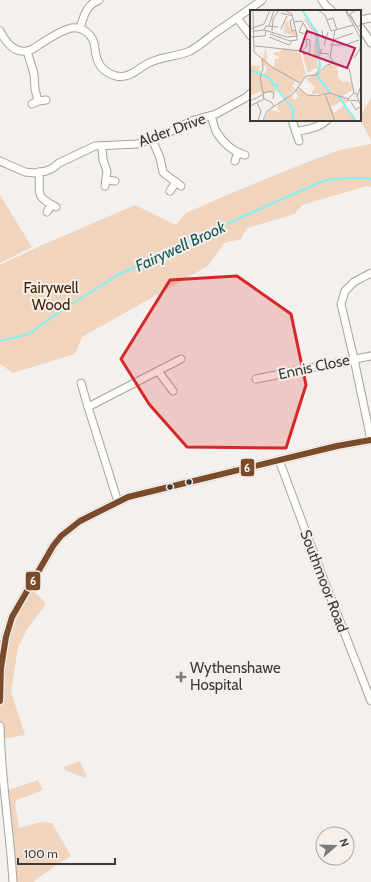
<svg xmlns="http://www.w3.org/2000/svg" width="371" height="882" font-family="Cabin,sans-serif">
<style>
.green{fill:#f1d4bd}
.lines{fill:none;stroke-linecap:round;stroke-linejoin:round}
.stream{stroke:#82f0f4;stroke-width:2}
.minor-casing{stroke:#a6a4a1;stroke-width:9}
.minor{stroke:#fdfdfc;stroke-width:7}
.bus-1-casing{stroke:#f6efea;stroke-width:9}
.bus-1{stroke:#7a4b2a;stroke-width:6}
.marked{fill:#d62828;fill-opacity:0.2;stroke:#d62828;stroke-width:3;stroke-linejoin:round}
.bus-dot{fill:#3c3937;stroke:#f6efea;stroke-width:1.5}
.poi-dot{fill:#7c7977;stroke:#f6efea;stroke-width:1.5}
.labels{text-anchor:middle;stroke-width:4;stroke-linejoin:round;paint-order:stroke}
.street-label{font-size:15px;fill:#3c3937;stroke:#f6efea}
.park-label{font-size:15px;fill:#3f2002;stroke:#f6efea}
.poi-label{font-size:15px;fill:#3c3937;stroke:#f6efea;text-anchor:start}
.water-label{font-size:16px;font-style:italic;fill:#14575a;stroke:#f6efea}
.inset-river{fill:none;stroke:#82f0f4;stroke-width:2}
.inset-road{fill:none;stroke:#aaa7a4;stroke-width:1}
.view{fill:#c2185b;fill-opacity:0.15;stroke:#c2185b;stroke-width:2}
.inset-edge{fill:none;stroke:#3c3937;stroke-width:2}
.line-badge{stroke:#f6efea;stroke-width:1.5}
.badge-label{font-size:11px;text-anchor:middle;font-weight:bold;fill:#fff}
</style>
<rect width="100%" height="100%" fill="#f3f0ed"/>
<!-- green -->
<g class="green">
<polygon points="371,98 371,140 360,120 360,116"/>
<polygon points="371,144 371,187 367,186 302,205 295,214 247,228 241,239 224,243 208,266 82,337 75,354 13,373 0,364 0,265 40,246 135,205 176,225 186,213 241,189 305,163 340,150"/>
<polygon points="0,195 32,247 0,263"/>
<polygon points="33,590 46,604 28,628 18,647 11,692 25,735 0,739 0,640 10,638 18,615"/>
<polygon points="80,761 86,775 85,778 65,770 64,767"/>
<polygon points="38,780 43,790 17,800 15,804 19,828 41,822 52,823 71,856 36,879 34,882 16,882 15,857 8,790"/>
</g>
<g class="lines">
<!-- stream -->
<polyline class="stream" points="0,341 29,334 59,312 118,275 222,226 325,180 348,178 366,178 371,179"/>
<defs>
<g id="minor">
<polyline points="322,0 326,6 332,11"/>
<polyline points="237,18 251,36"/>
<polyline points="360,20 371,18"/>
<polyline points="360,27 366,35 371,43"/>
<path d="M80,28C84,16 86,5 99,0"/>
<path d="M0,31C6,43 16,55 31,50C42,43 56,33 68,29C79,25 91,32 94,43C95,47 95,51 96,55C98,66 106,73 116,76C130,79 138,68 149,63C162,56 177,57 190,51C199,46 207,39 215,33C231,22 247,11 262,0"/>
<polyline points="27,51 34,74 35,89 38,101"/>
<polyline points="32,104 38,101 46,100"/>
<path d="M211,116C213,121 214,127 216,131C222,142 233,152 245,155"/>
<polyline points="292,120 299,141"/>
<path d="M296,132C307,129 319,128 327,120"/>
<polyline points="152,139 160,158 163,172 165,174 181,186"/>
<polyline points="102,146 103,160 107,171 105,186"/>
<polyline points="0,161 25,172 35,173 46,171 53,168 59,163 95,146 137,144 164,135 191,121 216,114 245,98 251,93"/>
<polyline points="235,161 238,152"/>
<path d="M39,172C41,194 33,195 56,207"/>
<polyline points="106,180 115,181"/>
<polyline points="170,191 176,182"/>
<polyline points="47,212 51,205"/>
<polyline points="158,371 173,391"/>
<polyline points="256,379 371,356"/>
<polyline points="81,383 88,407 118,502"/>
<polyline points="88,407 181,359"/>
<polyline points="371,440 354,359 341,304 345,291 354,282 371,273"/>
<polyline points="279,460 325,583 371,701"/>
<polyline points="0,701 1,668 6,637 12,617 53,546 61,536 80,521 128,497 337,446 371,440"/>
<path d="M0,726C1,779 10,830 13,882"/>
</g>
</defs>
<!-- minor casing -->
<use href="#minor" class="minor-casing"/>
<!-- minor -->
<use href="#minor" class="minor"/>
<defs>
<polyline id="bus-1" points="0,701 1,668 6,637 12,617 53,546 61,536 80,521 128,497 337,446 371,440"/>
</defs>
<!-- bus-1 casing -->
<use href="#bus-1" class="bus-1-casing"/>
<!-- bus-1 -->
<use href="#bus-1" class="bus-1"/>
</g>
<!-- marked area -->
<path class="marked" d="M237,276L291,314L306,385L286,448L187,447L149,404L121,359L170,280Z"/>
<!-- markers -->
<g class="bus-dot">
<circle cx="189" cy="482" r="3.5"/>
<circle cx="170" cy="487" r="3.5"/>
</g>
<path class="poi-dot" d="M179 671h4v4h4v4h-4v4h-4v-4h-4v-4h4z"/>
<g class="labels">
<!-- street labels -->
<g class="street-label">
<text transform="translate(172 130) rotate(-20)" y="5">Alder Drive</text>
<text transform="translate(314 367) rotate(-12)" y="5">Ennis Close</text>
<text transform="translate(324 581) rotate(69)" y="5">Southmoor Road</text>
</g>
<!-- park labels -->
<g class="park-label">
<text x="51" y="293">Fairywell<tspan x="51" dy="17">Wood</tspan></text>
</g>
<!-- poi labels -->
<g class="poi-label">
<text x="190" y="673">Wythenshawe<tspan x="190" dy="17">Hospital</tspan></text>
</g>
<!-- water labels -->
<g class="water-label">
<text transform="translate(180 246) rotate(-25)" y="6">Fairywell Brook</text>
</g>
</g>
<!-- overview -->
<g transform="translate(250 10)">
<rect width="111" height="111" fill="#f3f0ed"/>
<path d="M55,8L68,21L71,44L67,52L69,59L65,58L58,63L53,46L64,44L65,24L54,10ZM38,11L41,21H45L47,26L34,23L35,12ZM16,37L17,50L15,51L24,58L25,49H29V46L24,45V42H30L33,38L47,41L48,43L50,42L56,65L50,73L46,70L43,76L45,79H51L57,85L66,87L75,85L77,87L76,84L79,83L88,86L92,91L81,97L84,103L94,95L105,111H14L19,100L30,102L27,95L35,89L42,85L44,90L48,87L45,80L36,88L26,79L25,83H12L11,81L0,86L1,55L10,56L9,60L12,62L8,63L10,66L16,62V56H13L12,51ZM83,51L90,54L86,60H88V68L93,72L100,71L98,73L101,72L104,79L93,86L98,91L95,94L85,84H75L64,72L75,84H61L65,77L56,69L66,62L70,63L78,55H83Z" fill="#f1d4bd"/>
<path class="inset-river" d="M52,0L67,23L70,57L67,63M0,60L20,68L24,76L27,75V79L43,99V111M66,65L80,82M88,86L106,111"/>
<path class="inset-road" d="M3,0L4,42M34,0L42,4L47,26M68,0L75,5L81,21L104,15M95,0L111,29L110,39L104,48M96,0L111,23M106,0L100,4L107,17L111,15M31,3L43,6M43,9L40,11L42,21L46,20M77,10L83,8L87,20M44,12L52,11L58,21L55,24M53,13L49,22L55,24M19,16L24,0M0,19L14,14L20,0M31,19L37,6M14,20L16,16L28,17M72,20L73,28L81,30M85,20L80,47L84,53L99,58L104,83M4,21L14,20L37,27L47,26M22,21L23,9L29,0M20,24L40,31L47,30V26M0,27L15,26L16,20M19,27L39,35L42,31M83,30L103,23M74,35L78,22M80,35H95L109,30M5,36L52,41M72,39L70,43L79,44M52,41L54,45L60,42V30L56,29M52,41L57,36L56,28M4,42L22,57L50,73M12,49L13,59L10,67L14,89M111,76L107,86L111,96M48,77L57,85L67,86L79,83L99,89M75,84L85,111M107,84L104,83L97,90L108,91M13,87L14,83L19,81L24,83L23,89M0,91L12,85M101,92L106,100L111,96M7,93L11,101L8,111M0,96L14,89L21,92L24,96M13,111L17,101L44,83L56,66L66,65L77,55L84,53"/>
<path class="view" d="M57,21L105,38L97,58L50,41Z"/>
<rect width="111" height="111" class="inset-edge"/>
</g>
<g class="line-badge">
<rect x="240" y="458" width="15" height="19" rx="4" fill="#7a4b2a"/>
<rect x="25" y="571" width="16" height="20" rx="4" fill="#7a4b2a"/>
</g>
<g class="badge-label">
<text x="247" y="472">6</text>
<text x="33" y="585">6</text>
</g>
<!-- north arrow -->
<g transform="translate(335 846) rotate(70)"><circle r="19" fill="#f6efea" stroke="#aca6a2"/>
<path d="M0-3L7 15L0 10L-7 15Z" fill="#7c7977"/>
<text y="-6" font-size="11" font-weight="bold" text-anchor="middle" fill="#3c3937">N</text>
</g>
<!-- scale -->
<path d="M18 858v6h97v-6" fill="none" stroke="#3c3937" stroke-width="2"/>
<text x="24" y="858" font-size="12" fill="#3c3937" stroke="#f6efea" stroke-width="3" paint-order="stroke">100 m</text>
</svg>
